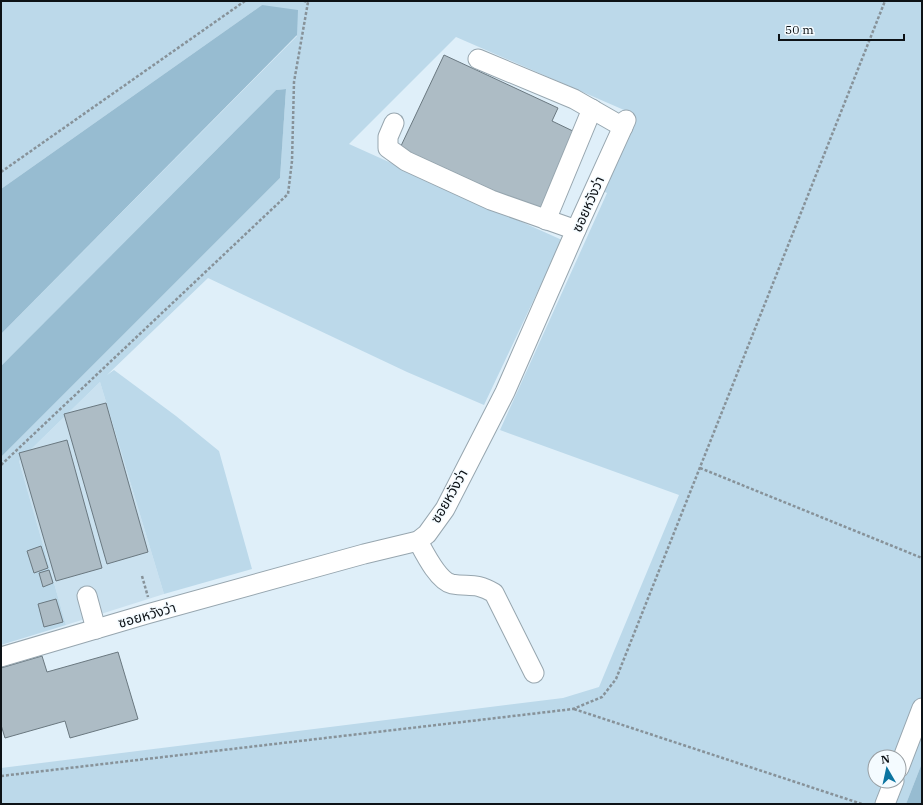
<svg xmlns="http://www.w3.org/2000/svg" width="923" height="805" font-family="'IBM Plex Serif','Noto Sans Thai',serif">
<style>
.built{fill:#cae1ef}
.green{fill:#bcd9ea;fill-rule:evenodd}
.water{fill:#97bcd1}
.building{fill:#adbcc5;stroke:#6a7880}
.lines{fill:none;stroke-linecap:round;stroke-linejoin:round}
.minor-casing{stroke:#97a6af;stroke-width:21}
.path{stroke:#879299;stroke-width:2.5;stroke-dasharray:3 2;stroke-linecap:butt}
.minor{stroke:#fff;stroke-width:19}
.labels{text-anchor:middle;stroke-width:3;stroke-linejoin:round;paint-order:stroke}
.street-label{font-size:14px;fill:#0d1216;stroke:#f4fbff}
</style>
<rect width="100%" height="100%" fill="#dfeff9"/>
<!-- built -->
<polygon class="built" points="100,382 164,594 66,625 19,461"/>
<!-- green -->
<path class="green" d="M1,1H922V763L906,804H1V768L563,698L599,687L679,495L500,430L607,193L587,184L624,110L456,37L349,144L562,240L484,405L407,372L208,278L107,375L114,370L176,416L219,451L252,569L164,594L100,382L19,461L66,625L1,645V457L280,178L286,89L276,90L1,366V334L297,36L262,5L1,189ZM875,757H899V781H875Z"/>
<!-- water -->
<g class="water">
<polygon points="262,5 298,10 297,35 1,334 1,189"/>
<polygon points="286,89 280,178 1,457 1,366 276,90"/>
<polygon points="922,763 922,804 906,804"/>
</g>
<!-- building -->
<g class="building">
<polygon points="444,55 558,108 552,121 577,133 540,212 400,148"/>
<polygon points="106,403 148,552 107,564 64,414"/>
<polygon points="67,440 102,568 56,581 19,453"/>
<polygon points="41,546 48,568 34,573 27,551"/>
<polygon points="49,570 53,583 43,587 39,573"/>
<polygon points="56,599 63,622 44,627 38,604"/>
<polygon points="118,652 138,719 70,738 65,721 5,738 1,725 1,668 42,656 47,672"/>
</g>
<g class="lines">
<defs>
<g id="minor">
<polyline points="478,59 574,99 623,127"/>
<polyline points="394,123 388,137 388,148 406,161 491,200 576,230"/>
<polyline points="546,220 592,109"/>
<path d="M418,541C424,552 438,581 452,584C469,587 476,582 494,593L534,673"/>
<polyline points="87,596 96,629"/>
<polyline points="1,657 147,614 364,554 418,541 427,534 445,509 505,392 576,230 626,120"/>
<polyline points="899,768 922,708"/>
<polyline points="885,804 894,781"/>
</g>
</defs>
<!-- minor casing -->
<use href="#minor" class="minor-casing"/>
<!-- path -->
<g class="path">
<polyline points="1,172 245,1"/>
<polyline points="1,465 288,194 292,161 294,82 308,2 304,1"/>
<polyline points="700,468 922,558"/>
<polyline points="142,576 148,597"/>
<polyline points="574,709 862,804"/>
<polyline points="1,776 573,709 602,697 616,679 885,1"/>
</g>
<!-- minor -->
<use href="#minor" class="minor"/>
</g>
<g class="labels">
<!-- street labels -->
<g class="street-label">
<text transform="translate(588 204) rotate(-66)" y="5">ซอยหวังว่า</text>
<text transform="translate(449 496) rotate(-60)" y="5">ซอยหวังว่า</text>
<text transform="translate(147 615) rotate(-16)" y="5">ซอยหวังว่า</text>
</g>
</g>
<!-- border -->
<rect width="923" height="805" fill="none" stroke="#0d1216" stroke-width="4"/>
<!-- north arrow -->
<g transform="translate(887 769) rotate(351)"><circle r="19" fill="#f4fbff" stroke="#989ea2"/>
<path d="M0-3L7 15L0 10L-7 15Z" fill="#0b74a0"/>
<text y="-6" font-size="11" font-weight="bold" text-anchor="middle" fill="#0d1216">N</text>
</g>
<!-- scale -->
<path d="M779 34v6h125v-6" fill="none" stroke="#0d1216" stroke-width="2"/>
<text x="785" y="34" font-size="12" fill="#0d1216" stroke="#f4fbff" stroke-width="3" paint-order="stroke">50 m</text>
</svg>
